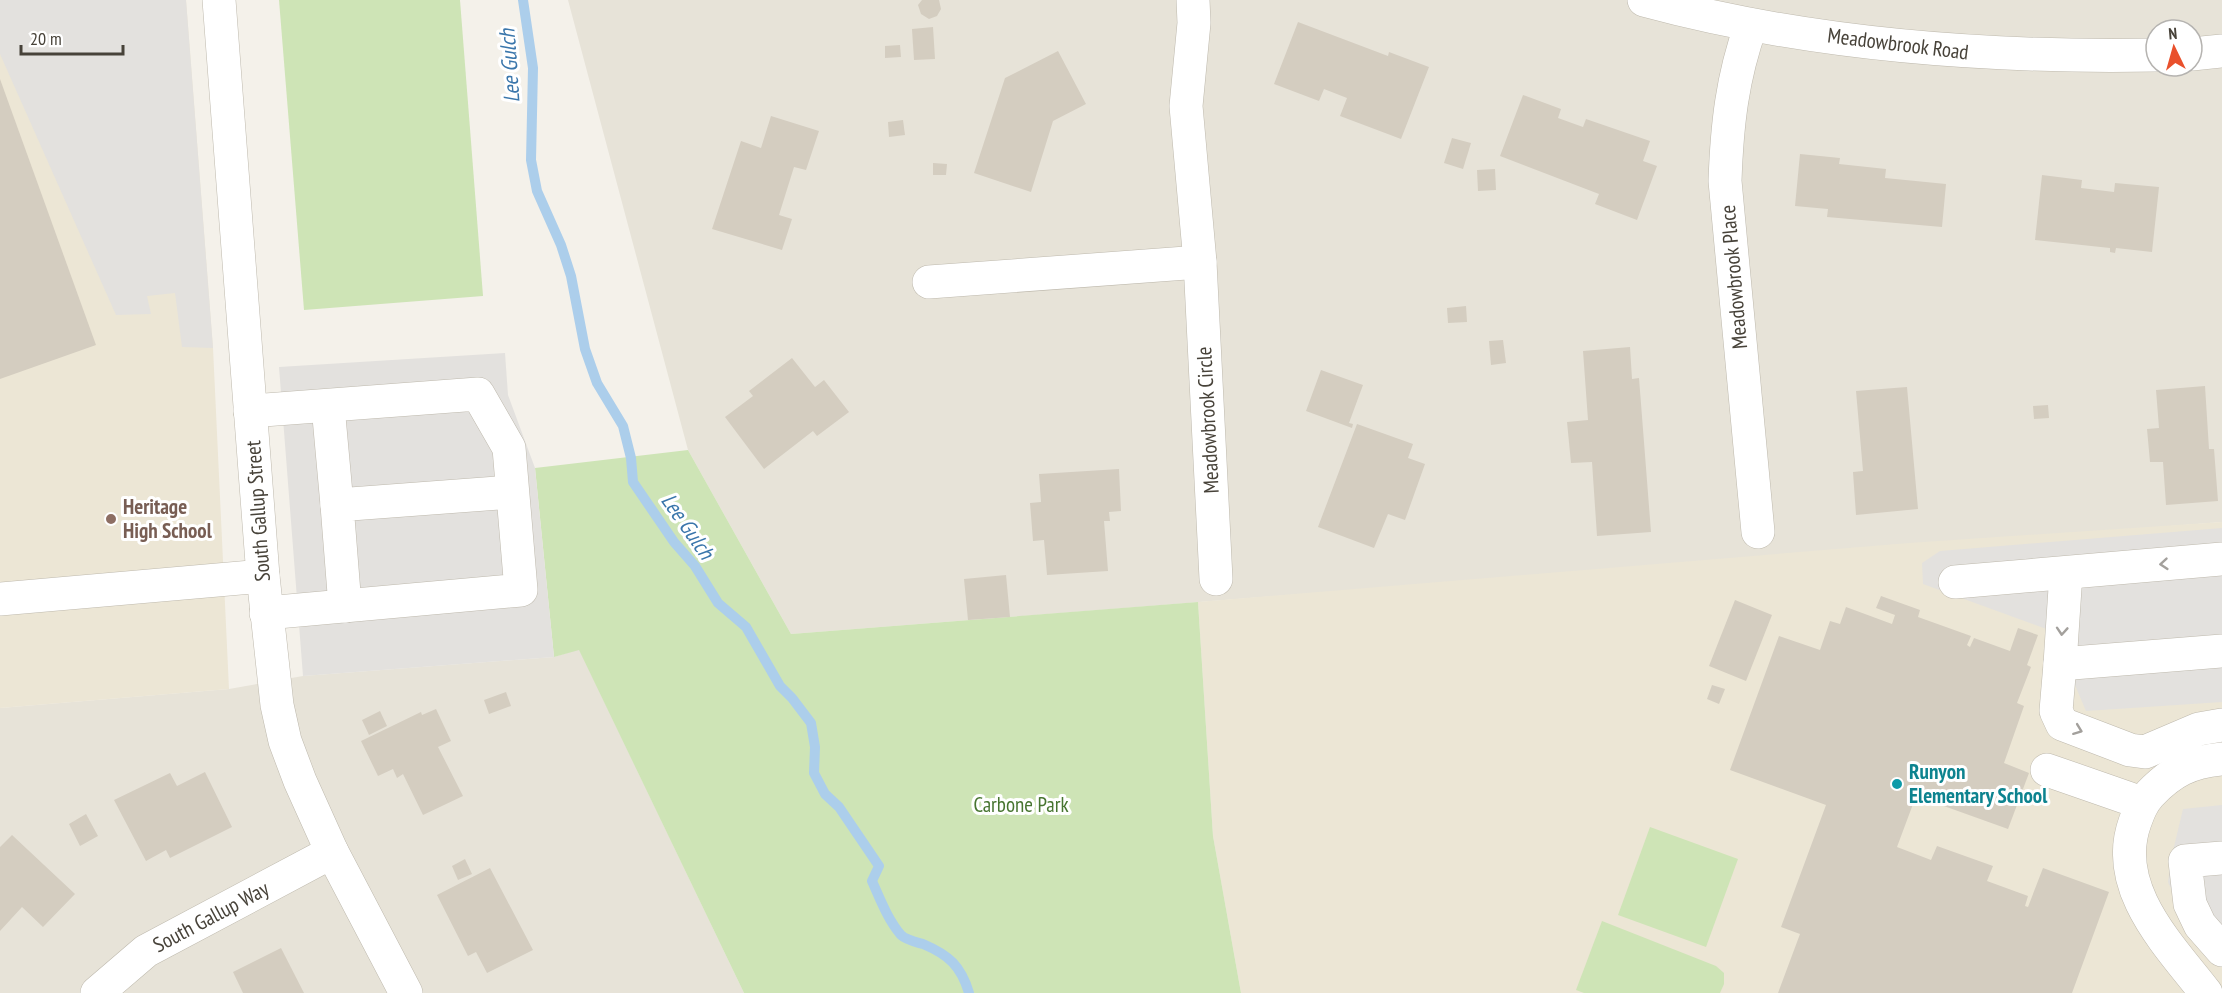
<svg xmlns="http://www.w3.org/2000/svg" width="2222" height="993" font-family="'PT Sans Narrow',sans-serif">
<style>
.residential{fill:#e7e3d8;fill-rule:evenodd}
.education{fill:#ece6d5}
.green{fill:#cee4b6}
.parking{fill:#e3e1de}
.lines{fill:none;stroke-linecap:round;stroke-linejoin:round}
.stream{stroke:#acceeb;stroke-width:10}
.building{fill:#d4cdc0}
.minor-casing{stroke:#beb9ad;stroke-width:34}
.minor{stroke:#fff;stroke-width:33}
.oneway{stroke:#a3a09c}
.education-dot{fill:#8d6e63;stroke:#fff;stroke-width:2}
.culture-dot{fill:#0f9aa8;stroke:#fff;stroke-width:2}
.labels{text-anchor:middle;stroke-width:6;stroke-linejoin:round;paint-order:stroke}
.street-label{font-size:21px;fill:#474239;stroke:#fff}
.education-label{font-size:21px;font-weight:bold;fill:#785e54;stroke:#fff;text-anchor:start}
.culture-label{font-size:21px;font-weight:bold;fill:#0d838f;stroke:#fff;text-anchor:start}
.park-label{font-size:21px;fill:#477530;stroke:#fff}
.water-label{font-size:22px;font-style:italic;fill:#3a76ab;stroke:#fff}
</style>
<rect width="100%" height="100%" fill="#f4f1ea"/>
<!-- residential -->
<g class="residential">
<path d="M568,0H2222V522L791,634L688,450ZM2156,30H2192V66H2156Z"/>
<polygon points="579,649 744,993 0,993 0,708 229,689 303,676 554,657"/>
</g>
<!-- education -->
<g class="education">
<polygon points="0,0 186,0 213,348 229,689 0,708"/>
<polygon points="2222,522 2222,993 1241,993 1213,836 1198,602 1909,543"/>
</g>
<!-- green -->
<g class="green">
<polygon points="279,0 460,0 483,296 304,310"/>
<polygon points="688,450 791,634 1198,602 1213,836 1241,993 744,993 579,650 554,657 535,468"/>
<polygon points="1650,827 1738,859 1706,947 1618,915"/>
<polygon points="1602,921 1716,966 1724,973 1724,984 1720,993 1584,993 1576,990"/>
</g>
<!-- parking -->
<g class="parking">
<polygon points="0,0 186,0 213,348 182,347 175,293 147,296 151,314 116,315 0,54"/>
<polygon points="505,353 508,395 535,468 554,657 303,676 279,367"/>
<polygon points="2222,528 2222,702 2086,711 2052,631 1923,584 1922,563 1940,551"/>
<polygon points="2222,805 2222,964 2178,905 2168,882 2172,855 2183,809"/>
</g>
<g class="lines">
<!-- stream -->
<path class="stream" d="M523,0L533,68L531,160L537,191L561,245L571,276L585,349L597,383L623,426L631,458L633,482L674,542L695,566L718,603L746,627L780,686L792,698L811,723L815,747L814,773L825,794L839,807L879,866L872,881C880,899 888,920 901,935C906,940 916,942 923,944C949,955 961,966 969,993"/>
</g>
<!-- building -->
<g class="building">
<polygon points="922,0 939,0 941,9 937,16 929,19 921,14 918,5"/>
<polygon points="1298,22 1388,56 1389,52 1429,67 1401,139 1340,116 1347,98 1324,89 1319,101 1274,84"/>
<polygon points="933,27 935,59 914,60 912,29"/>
<polygon points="900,45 901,57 885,58 885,46"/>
<polygon points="1058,51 1086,104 1053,121 1031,192 974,173 1005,78"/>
<polygon points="0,79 96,345 0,379"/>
<polygon points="1523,95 1561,109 1558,118 1583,127 1586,119 1650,141 1643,161 1657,166 1637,220 1595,204 1599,194 1500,156"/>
<polygon points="771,116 819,131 806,170 794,167 779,215 792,219 782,250 712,229 741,141 761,148"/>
<polygon points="903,120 905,135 889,137 888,122"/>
<polygon points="1452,138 1471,143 1463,169 1444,163"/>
<polygon points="1800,154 1840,158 1839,164 1886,169 1885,178 1946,184 1942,227 1827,217 1828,209 1795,206"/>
<polygon points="933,163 947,164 946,175 933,175"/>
<polygon points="1495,169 1496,190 1478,191 1477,170"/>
<polygon points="2042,175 2082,180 2081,188 2114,192 2115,183 2159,187 2152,252 2116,248 2115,253 2110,252 2110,248 2035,240"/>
<polygon points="1466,306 1467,322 1448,323 1447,308"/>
<polygon points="1503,340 1506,363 1491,365 1489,341"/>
<polygon points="1630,347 1632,379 1639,378 1651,532 1597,536 1592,462 1571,463 1567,422 1588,420 1583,351"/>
<polygon points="792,358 815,387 824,380 849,412 817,436 813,431 764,469 725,417 753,396 749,391"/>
<polygon points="1321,370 1363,385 1349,423 1353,424 1352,428 1306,411"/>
<polygon points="2205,386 2209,449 2214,449 2218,501 2166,505 2163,462 2150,462 2147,429 2159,428 2156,390"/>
<polygon points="1907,387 1918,509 1856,515 1853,472 1863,471 1856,391"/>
<polygon points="2048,405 2049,418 2034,419 2033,406"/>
<polygon points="1357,424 1413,444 1408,458 1425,464 1405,520 1388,514 1374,548 1318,527"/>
<polygon points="1119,469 1121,511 1109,512 1110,521 1104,521 1108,571 1047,575 1044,540 1033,541 1030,503 1041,502 1039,474"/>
<polygon points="1006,575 1010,617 968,620 964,579"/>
<polygon points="1881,596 1920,610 1918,617 1971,636 1967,645 1970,647 1974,638 2010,651 2018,628 2038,635 2027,665 2031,667 2017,703 2024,706 2004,763 2029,773 2008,829 1916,796 1897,847 1931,860 1937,846 1993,866 1987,881 2028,896 2025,906 2028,907 2043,868 2109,892 2072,993 1778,993 1800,934 1781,927 1826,805 1730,770 1779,636 1820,650 1830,621 1840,624 1846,607 1892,624 1895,615 1876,608"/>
<polygon points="1735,600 1772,615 1746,681 1709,666"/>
<polygon points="1712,685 1725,689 1719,704 1707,699"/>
<polygon points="506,692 511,706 489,714 484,700"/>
<polygon points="436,709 451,741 438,747 463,796 423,815 403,774 397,778 393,769 378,776 361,741 421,712 422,715"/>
<polygon points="380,711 387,726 369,735 362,720"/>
<polygon points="205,772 232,827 170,858 166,850 146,861 114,800 170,773 177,786"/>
<polygon points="86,814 98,836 80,846 69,824"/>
<polygon points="12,835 75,894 43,927 22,907 0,931 0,847"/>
<polygon points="465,859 472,874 458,880 452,866"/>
<polygon points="490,868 533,950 487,973 476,952 468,956 437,895"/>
<polygon points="281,948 304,993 243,993 233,972"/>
</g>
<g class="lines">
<defs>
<g id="minor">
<polyline points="219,0 263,576 277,705 285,741 300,781 332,852 406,993"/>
<polyline points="1193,0 1194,23 1186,106 1200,262 1216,579"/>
<path d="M1644,0C1810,45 1984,58 2156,55"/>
<path d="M1751,25C1732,78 1727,125 1725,181L1758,532"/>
<polyline points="2192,54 2222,51"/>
<polyline points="929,282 1200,262"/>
<polyline points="328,406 337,505"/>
<polyline points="250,411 478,394 509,448 521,590 266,613"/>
<polyline points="2066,573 2060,664 2222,651"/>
<polyline points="1955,582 2222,559"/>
<polyline points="0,599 263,576"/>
<polyline points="345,606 337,505 512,492"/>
<polyline points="2060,664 2056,711 2062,724 2130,750 2145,752 2199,729 2222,725"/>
<polyline points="2047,770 2142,803"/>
<polyline points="2222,858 2185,861 2190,904 2200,925 2222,950"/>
<polyline points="97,993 146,951 332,852"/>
<path d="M2206,993C2169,945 2111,888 2135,822C2139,811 2142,803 2150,794C2172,771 2190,762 2222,759"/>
</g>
</defs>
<!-- minor casing -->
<use href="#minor" class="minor-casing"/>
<!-- minor -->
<use href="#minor" class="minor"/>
</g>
<!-- one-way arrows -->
<defs><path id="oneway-chevron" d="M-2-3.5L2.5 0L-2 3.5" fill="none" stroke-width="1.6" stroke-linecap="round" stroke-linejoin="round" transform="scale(1.5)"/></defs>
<g class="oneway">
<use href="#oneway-chevron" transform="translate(2164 564) rotate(175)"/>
<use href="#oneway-chevron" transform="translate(2062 631) rotate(94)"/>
<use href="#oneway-chevron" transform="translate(2078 730) rotate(21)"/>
</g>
<!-- markers -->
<circle class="education-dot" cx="111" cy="519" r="6"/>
<circle class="culture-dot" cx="1897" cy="784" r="6"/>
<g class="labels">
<!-- street labels -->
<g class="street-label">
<text transform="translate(1898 44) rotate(7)" y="7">Meadowbrook Road</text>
<text transform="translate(1734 277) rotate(-95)" y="7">Meadowbrook Place</text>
<text transform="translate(1208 420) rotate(-93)" y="7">Meadowbrook Circle</text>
<text transform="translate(258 511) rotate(-94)" y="7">South Gallup Street</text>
<text transform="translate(211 917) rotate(-28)" y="7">South Gallup Way</text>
</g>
<!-- education labels -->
<g class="education-label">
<text x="123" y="514">Heritage<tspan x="123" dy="24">High School</tspan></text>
</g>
<!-- culture labels -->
<g class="culture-label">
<text x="1909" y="779">Runyon<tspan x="1909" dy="24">Elementary School</tspan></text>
</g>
<!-- park labels -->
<g class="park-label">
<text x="1021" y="812">Carbone Park</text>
</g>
<!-- water labels -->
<g class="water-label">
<text transform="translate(509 66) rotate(-94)" y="8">Lee Gulch</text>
<text transform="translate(688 526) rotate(55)" y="8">Lee Gulch</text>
</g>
</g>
<!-- north arrow -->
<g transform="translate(2174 48) rotate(355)"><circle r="28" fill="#ffffff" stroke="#b5b3b0" stroke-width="1.5"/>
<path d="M0-4.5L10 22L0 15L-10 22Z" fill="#e9502c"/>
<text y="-9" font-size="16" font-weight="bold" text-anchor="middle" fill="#474239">N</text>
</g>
<!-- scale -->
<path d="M21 45v9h102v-9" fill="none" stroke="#474239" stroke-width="3"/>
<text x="30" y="45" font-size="18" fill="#474239" stroke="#ffffff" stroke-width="4.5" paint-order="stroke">20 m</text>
</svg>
